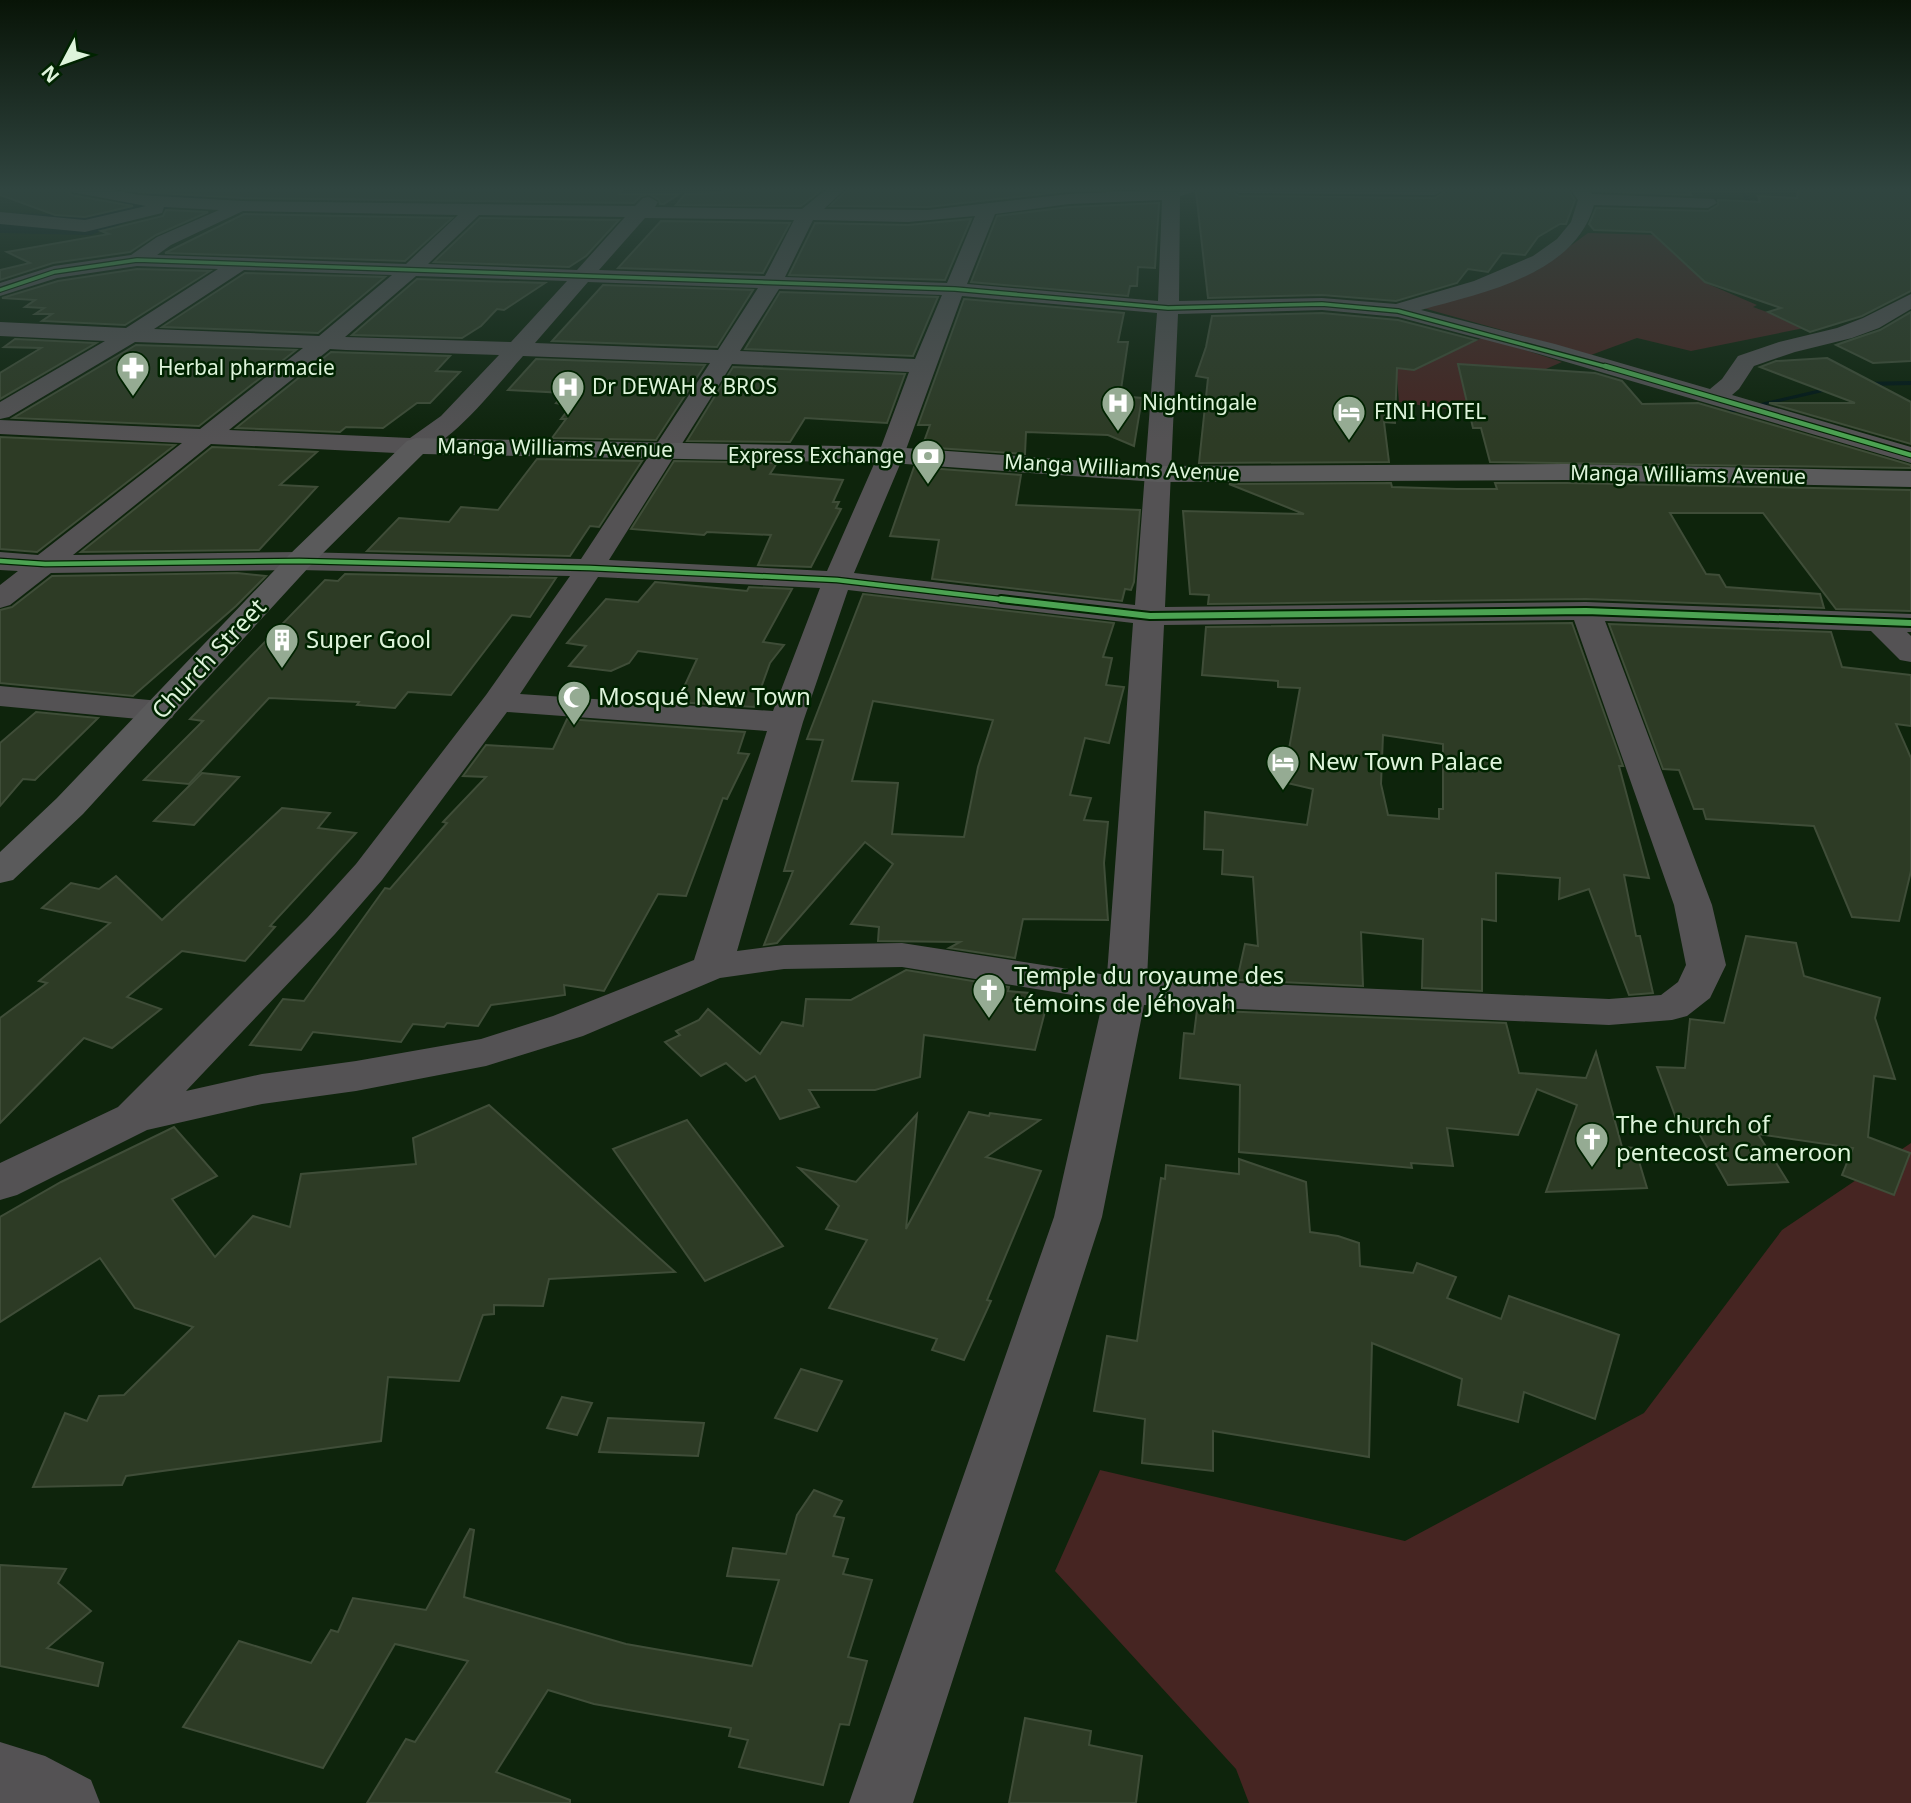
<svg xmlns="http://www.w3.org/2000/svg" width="1911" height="1803" font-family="'Noto Sans',sans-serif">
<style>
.green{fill:#462522}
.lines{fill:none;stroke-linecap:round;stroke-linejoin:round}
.stream{fill:#011717;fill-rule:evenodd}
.river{fill:#011717;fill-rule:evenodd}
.building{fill:#2d3b25;stroke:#3f4d38;stroke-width:2;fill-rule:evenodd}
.minor{fill:#545254;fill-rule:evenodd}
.major{fill:#5a5a5b;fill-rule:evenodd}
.cycleway-far2-casing{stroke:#002300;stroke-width:6}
.cycleway-far1-casing{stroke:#002300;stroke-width:7}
.cycleway-casing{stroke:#002300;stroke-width:10}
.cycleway-far2{stroke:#4ca352;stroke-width:3.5}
.cycleway-far1{stroke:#4ca352;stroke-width:4.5}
.cycleway{stroke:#4ca352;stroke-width:6}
.labels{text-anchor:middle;stroke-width:5;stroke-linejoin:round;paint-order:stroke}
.far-poi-label{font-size:21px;fill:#def4db;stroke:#002300;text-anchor:start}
.far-street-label{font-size:21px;fill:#def4db;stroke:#002300}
.poi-label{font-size:24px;fill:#def4db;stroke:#002300;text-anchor:start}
.street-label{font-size:24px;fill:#def4db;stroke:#002300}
</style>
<rect width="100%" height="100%" fill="#0e240c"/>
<!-- green -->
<g class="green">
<polygon points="1588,233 1695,236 1698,273 1708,284 1757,305 1753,307 1809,327 1691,351 1637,338 1591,355 1423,308 1536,271"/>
<polygon points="1484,337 1562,362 1451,410 1399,402 1396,365 1414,369"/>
<polygon points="1911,1143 1911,1803 1249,1803 1236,1769 1055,1571 1100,1470 1405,1541 1644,1413 1782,1230"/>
</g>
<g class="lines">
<!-- stream -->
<g class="stream">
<polygon points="1738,188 1742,188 1752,202 1762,205 1762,207 1748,204"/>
<polygon points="1911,381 1911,385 1860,386 1857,384 1860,382"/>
<polygon points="1834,386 1836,387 1836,389 1717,416 1714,414"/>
</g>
<!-- river -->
<polygon class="river" points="173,188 220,188 216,194 145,215 91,235 0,233 0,213 87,215 123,201"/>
</g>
<!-- building -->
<g class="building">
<polygon points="0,188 66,188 71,195 133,206 85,217 55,215 0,195"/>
<polygon points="114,188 400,188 495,191 499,188 623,188 620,194 679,194 664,204 660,204 659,200 649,194 641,196 634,203 243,198 139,192"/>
<polygon points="724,188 824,188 801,206 676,205 685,194 722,193"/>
<polygon points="849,188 848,188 1150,188 1069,191 928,207 830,206"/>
<polygon points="1198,188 1228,188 1239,196 1435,198 1450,188 1567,188 1575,200 1566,224 1560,224 1538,237 1525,255 1502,253 1488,272 1468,269 1457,283 1396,301 1322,295 1208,298 1196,192"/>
<polygon points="1589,188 1687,188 1691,195 1593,191"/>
<polygon points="1798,188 1911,188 1911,291 1862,316 1810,332 1768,312 1781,308 1705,282 1651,232 1594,230 1589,224 1596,208 1708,211 1718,205 1718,200 1760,202 1758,196 1797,198"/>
<polygon points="1159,203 1155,268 1138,267 1137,286 1130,286 1128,296 971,282 997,216 1069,207"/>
<polygon points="166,210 208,212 156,235 130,252 53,263 0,280 0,270 30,263 7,252 109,234 101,231 163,216"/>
<polygon points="244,214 452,218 405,261 165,253"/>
<polygon points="480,218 619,220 586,256 569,267 434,262"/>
<polygon points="971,219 945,280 789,275 815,223 908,225"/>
<polygon points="661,221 790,223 763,273 618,268"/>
<polygon points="137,269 210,271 125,325 42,321 52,314 35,314 44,308 25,307 35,300 2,298 58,281"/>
<polygon points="245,273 385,277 318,333 162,327"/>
<polygon points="417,279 545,283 504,310 497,309 481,326 462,338 352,335"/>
<polygon points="603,285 753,290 717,347 552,341"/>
<polygon points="780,292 938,297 913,356 745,349"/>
<polygon points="964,299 1124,313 1118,342 1128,342 1120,396 1142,398 1134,446 1108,435 1026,432 1025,454 922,447 930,425 918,425"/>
<polygon points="1911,312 1911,361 1873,363 1836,345 1880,330"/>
<polygon points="1322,313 1398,320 1476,340 1414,370 1397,368 1395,423 1384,422 1389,462 1199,463 1208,378 1196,376 1206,347 1212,316"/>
<polygon points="15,339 96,343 0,399 0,373 41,348 4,347"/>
<polygon points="136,345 296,350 199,426 13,418"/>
<polygon points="331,352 450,356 436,371 460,372 430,403 417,403 383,428 346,427 340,432 236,428"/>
<polygon points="1827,358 1911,402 1911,444 1769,403 1855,403 1760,367 1776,361"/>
<polygon points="536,359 705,365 656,440 552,438 566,419 561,419 571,406 556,403 565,393 508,390"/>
<polygon points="1458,364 1595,373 1622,381 1642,404 1698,403 1911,465 1911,468 1490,462 1481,428 1473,428"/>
<polygon points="733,367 905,374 887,423 805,418 790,442 687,441"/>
<polygon points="0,437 175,445 37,552 0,549"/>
<polygon points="212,447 317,452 280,485 317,487 259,550 81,552"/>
<polygon points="537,459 642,461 599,527 590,526 570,556 367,551 399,518 449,522 461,507 498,510"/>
<polygon points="674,461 777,463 770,474 843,480 833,502 839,502 836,508 841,509 811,567 758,565 771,535 707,532 704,535 631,529"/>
<polygon points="914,467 1021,475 1016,505 1140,510 1134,582 1131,590 1125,589 1122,601 932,579 939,540 890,536"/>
<polygon points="1391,483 1392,487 1457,489 1497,489 1495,483 1566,483 1911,490 1911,611 1836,609 1763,513 1670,513 1706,574 1719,575 1726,587 1820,594 1824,608 1586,599 1208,604 1209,595 1190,594 1183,511 1304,514 1229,484"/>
<polygon points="237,573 266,576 236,606 133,696 0,683 0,610 12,607 52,576"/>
<polygon points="345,574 556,578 530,617 512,615 451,695 408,692 395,708 357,705 359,702 269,698 189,784 144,780 203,721 190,719 325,580 338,581"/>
<polygon points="655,582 747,591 749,587 792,589 763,642 784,645 770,663 754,707 677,702 697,659 638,651 629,663 611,671 569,666 586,646 567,643 606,599 638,602"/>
<path d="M863,594L1114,623L1103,657L1112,658L1106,685L1124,687L1109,743L1085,738L1070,795L1091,798L1084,820L1108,822L1104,863L1108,920L1023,919L1015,958L949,948L960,942L878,941L879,927L851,924L893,864L865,842L777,943L764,945L793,871H784L823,740L807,739ZM873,701L993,720L978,767L964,837L892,834L898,783L852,781Z"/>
<path d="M1572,623L1623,766H1619L1649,878L1624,875L1636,936H1640L1653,993L1629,995L1589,889L1559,899L1560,878L1496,873V921L1482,919V991L1422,988L1423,939L1361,932L1363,986L1237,980L1245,944L1258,946L1253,877L1222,874L1223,850L1204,849L1205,812L1307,825L1313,789L1283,782L1300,688L1278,687V681L1202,675L1206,627ZM1383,735L1443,744V809H1439V819L1388,815L1381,784Z"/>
<polygon points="1609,624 1831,632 1842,667 1911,675 1911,726 1896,724 1911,758 1911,871 1899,921 1852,917 1814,826 1706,819 1703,809 1694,809 1679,770 1663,769"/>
<polygon points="36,712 98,718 35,780 23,779 0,806 0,743"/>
<polygon points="567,719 745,732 738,753 749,754 727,799 723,798 686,896 658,894 604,991 564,985 565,995 491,1005 478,1026 447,1023 444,1027 413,1024 401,1042 313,1032 301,1050 250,1045 283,999 304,1001 385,888 390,889 447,823 443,822 486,777 463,776 486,745 553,749"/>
<polygon points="202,773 239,777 194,825 154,821"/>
<polygon points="282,808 330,813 318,828 356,833 270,926 275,927 245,961 182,951 127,997 161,1009 112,1048 84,1038 0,1123 0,1018 47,983 39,981 110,923 42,908 71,883 99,889 116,876 162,920"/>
<polygon points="1746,936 1796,943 1804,976 1880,998 1875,1018 1895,1079 1874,1076 1868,1137 1910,1153 1894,1195 1842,1175 1853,1148 1758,1134 1788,1182 1728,1185 1691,1119 1676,1118 1657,1067 1685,1068 1690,1019 1724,1023"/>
<polygon points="906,970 1009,987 1008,991 1030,993 1030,1001 1047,1004 1035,1050 924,1035 920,1077 875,1090 809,1090 819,1107 780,1119 755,1076 746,1081 726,1063 701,1076 665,1042 680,1035 676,1031 699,1020 708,1009 760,1054 782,1022 803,1026 806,999 851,1000"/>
<polygon points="1197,1010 1506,1023 1519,1073 1586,1078 1596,1052 1622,1147 1635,1148 1647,1188 1546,1192 1577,1105 1537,1089 1518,1135 1447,1128 1453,1166 1411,1163 1412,1168 1239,1152 1240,1085 1180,1078 1184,1033 1194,1034"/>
<polygon points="489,1105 675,1272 549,1279 543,1306 494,1305 494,1314 483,1315 459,1381 388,1377 381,1441 126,1476 122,1485 33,1487 65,1413 87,1421 99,1396 124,1395 193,1327 135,1308 100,1258 0,1322 0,1217 61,1182 174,1127 217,1176 172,1199 215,1257 253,1216 290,1227 301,1174 416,1164 413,1138"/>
<polygon points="969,1112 989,1116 990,1113 1040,1120 986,1157 1041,1171 987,1300 991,1301 964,1360 932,1350 937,1339 829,1308 867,1240 826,1229 839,1206 799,1168 856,1182 917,1114 906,1229"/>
<polygon points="687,1120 783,1246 705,1281 613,1149"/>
<polygon points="1239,1159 1306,1182 1310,1232 1338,1236 1359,1243 1360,1266 1413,1273 1417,1263 1456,1277 1447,1298 1501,1319 1509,1296 1619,1335 1595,1419 1524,1392 1518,1422 1458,1405 1462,1379 1372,1343 1369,1457 1213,1431 1213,1471 1142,1463 1145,1419 1094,1411 1107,1336 1137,1341 1161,1178 1165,1179 1166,1165 1239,1174"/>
<polygon points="801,1369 842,1381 817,1431 775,1418"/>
<polygon points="562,1397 592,1403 577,1435 547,1428"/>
<polygon points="608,1418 704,1423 698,1456 599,1452"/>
<polygon points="814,1490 842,1501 834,1516 844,1518 833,1556 848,1559 843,1574 872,1580 848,1657 867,1661 849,1725 840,1724 823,1785 739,1767 748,1740 729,1736 731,1728 594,1704 548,1690 496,1772 570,1800 570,1803 367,1803 406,1739 415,1742 468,1661 395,1644 323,1768 183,1727 239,1641 311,1663 331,1630 338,1632 353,1598 426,1610 470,1529 474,1530 464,1597 626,1644 752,1666 779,1580 727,1576 733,1548 786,1554 797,1515"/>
<polygon points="0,1565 66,1569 58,1583 91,1611 47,1648 103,1663 98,1686 0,1666"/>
<polygon points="1025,1718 1091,1731 1089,1745 1142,1756 1136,1803 1009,1803"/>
</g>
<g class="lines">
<!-- minor -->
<g class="minor">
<path d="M69,188H102L139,195L243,201L635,206L643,198L649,197L658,202L655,207L802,209L828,188H846L824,209L928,210L1069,194L1195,188L1193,192L1180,196L1179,301L1322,298L1396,304L1474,281L1533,256L1557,239L1571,222L1578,200L1569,188H1586L1592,194L1714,199L1717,203L1708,208L1594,205C1575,275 1482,293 1421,310L1555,344L1710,389L1722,379L1738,356L1779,342L1837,328L1863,318L1911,294V309L1879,328L1852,338L1795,352L1754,366L1739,389L1732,395L1911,447V463L1539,354L1398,317L1322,310L1178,314L1165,607L1586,602L1911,614V632H1907L1911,636V662L1900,660L1871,631L1605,621L1712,905L1726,965L1710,998L1687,1016L1672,1020L1609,1025L1144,1005L1102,1217L913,1803H849L1054,1217L1103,1000L902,967L784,969L720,978L583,1036L486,1066L356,1091L262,1104L147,1130L17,1195L0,1200V1163L118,1107L307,918L356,864L486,695L570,576L299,570L51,573L10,605L0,608V585L18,571L0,570V552L38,555L182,443L0,434V420L200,429L303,348L135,342L9,417L0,419V402L105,341L0,336V322L126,328L218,269L137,266L57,278L0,296V283L54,266L131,255L157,237L219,210L164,207L162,213L85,232L0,224V212L85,220L146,206L77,193L71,192ZM1162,200L1158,301L967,284L995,214L1069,204ZM243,211L458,215L406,264L157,255L171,245ZM479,215L625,217L577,270L428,264ZM975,216L947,283L785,277L813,220L908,222ZM645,218L794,220L765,276L599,270ZM244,270L392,275L319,336L154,329ZM416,276L567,281L511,342L345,337ZM588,282L758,288L718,350L535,343ZM779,289L942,295L915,359L740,351ZM962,296L1157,313L1135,605L854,573L904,455ZM330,349L346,350L499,355L441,416L410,438L229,430ZM523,356L710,363L581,559L299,552L73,555L211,444L416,454C452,445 498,384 523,356ZM732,364L909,372L878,455L827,571L609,560ZM598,577L820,588L773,711L520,694ZM848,590L1133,623L1107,975L902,943L784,945L737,951L803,722ZM1574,620L1674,905L1686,965L1678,982L1661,995L1609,999L1147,979L1164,625ZM507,712L767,731L694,960L553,1016L481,1039L356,1061L262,1074L186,1091L335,934L382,880Z"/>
<polygon points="1230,188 1442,188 1444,190 1435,195 1239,193"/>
<polygon points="0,686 160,701 172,704 176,711 172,718 160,721 0,706"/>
<polygon points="0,1742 45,1756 91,1780 100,1803 0,1803"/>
</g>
<!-- major -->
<polygon class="major" points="416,438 891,447 1157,466 1566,464 1911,471 1911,487 1566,480 1157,482 891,463 423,454 309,567 83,814 13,880 0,883 0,852 57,798 289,555 407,441"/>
<defs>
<polyline id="cycleway-far2" points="0,290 54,272 137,260 955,289 1168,308 1322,304 1398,311 1611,368"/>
<g id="cycleway-far1">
<polyline points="1605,366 1911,455"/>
<polyline points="0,561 45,564 299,561 590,568 837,580 1016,601"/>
</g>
<polyline id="cycleway" points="1001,599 1150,616 1586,611 1911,623"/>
</defs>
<!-- cycleway-far2 casing -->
<use href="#cycleway-far2" class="cycleway-far2-casing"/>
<!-- cycleway-far1 casing -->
<use href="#cycleway-far1" class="cycleway-far1-casing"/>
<!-- cycleway casing -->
<use href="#cycleway" class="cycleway-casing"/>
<!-- cycleway-far2 -->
<use href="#cycleway-far2" class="cycleway-far2"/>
<!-- cycleway-far1 -->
<use href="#cycleway-far1" class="cycleway-far1"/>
<!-- cycleway -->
<use href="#cycleway" class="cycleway"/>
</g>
<!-- sky -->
<linearGradient id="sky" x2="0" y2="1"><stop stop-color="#081407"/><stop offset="0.43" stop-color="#304540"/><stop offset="1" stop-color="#304540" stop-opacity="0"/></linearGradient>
<rect width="1911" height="440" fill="url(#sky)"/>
<!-- icons -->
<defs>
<symbol id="pharmacy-pin" viewBox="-11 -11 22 30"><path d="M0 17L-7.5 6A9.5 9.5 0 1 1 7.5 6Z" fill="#95ab93" stroke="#002300"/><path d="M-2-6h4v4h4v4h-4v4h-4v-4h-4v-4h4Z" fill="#fff"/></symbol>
<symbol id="hospital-pin" viewBox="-11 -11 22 30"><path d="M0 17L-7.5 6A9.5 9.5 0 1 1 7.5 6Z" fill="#95ab93" stroke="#002300"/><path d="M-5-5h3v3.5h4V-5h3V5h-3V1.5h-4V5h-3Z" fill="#fff"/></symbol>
<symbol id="hotel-pin" viewBox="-11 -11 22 30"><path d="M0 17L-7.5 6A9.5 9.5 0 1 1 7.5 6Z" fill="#95ab93" stroke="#002300"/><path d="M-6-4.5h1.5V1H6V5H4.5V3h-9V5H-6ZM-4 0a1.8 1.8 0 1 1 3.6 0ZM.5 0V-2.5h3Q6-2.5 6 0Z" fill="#fff"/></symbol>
<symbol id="bank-pin" viewBox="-11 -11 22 30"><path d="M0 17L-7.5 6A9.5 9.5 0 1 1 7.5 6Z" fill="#95ab93" stroke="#002300"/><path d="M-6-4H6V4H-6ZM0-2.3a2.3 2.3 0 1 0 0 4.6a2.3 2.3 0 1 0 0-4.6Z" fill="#fff"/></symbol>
<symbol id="building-pin" viewBox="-11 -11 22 30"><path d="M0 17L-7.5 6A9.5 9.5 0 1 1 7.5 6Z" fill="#95ab93" stroke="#002300"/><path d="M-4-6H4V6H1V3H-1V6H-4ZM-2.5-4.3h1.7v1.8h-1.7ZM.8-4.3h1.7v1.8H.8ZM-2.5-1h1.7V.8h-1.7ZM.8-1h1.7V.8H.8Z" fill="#fff"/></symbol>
<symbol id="mosque-pin" viewBox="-11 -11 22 30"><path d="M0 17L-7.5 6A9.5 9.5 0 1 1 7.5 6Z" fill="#95ab93" stroke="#002300"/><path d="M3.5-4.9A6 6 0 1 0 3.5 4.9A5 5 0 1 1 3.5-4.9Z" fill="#fff"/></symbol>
<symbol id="church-pin" viewBox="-11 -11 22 30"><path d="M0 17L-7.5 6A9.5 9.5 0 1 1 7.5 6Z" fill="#95ab93" stroke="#002300"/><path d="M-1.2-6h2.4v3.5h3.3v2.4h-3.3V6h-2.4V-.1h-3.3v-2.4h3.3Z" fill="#fff"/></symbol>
</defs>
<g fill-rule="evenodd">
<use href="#pharmacy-pin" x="114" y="349" width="38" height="52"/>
<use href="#hospital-pin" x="549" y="368" width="38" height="52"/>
<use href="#hospital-pin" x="1099" y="384" width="38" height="52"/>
<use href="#hotel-pin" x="1330" y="393" width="38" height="52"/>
<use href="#bank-pin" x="909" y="437" width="38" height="52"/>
<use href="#building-pin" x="263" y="621" width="38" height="52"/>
<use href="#mosque-pin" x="555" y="678" width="38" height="52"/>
<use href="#hotel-pin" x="1264" y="743" width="38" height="52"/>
<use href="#church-pin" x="970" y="971" width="38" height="52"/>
<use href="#church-pin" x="1573" y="1120" width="38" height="52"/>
</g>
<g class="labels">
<!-- far-poi labels -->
<g class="far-poi-label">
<text x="158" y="375">Herbal pharmacie</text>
<text x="592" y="394">Dr DEWAH &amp; BROS</text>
<text x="1142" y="410">Nightingale</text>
<text x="1374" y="419">FINI HOTEL</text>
<text x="904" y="463" text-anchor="end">Express Exchange</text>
</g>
<!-- far-street labels -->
<g class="far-street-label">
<text transform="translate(555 448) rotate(1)" y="7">Manga Williams Avenue</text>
<text transform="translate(1122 468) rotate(3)" y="7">Manga Williams Avenue</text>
<text transform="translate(1688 475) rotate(1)" y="7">Manga Williams Avenue</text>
</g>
<!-- poi labels -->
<g class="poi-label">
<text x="306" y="648">Super Gool</text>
<text x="598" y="705">Mosqué New Town</text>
<text x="1308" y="770">New Town Palace</text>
<text x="1014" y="984">Temple du royaume des<tspan x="1014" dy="28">témoins de Jéhovah</tspan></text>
<text x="1616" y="1133">The church of<tspan x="1616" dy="28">pentecost Cameroon</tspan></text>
</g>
<!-- street labels -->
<g class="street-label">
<text transform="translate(209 659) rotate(-47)" y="8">Church Street</text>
</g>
</g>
<!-- north arrow -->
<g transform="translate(63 63) rotate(229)" stroke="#002300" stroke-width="5" paint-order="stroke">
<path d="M0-5L12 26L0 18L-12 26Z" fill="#def4db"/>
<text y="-10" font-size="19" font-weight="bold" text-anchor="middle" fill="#def4db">N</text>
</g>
</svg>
